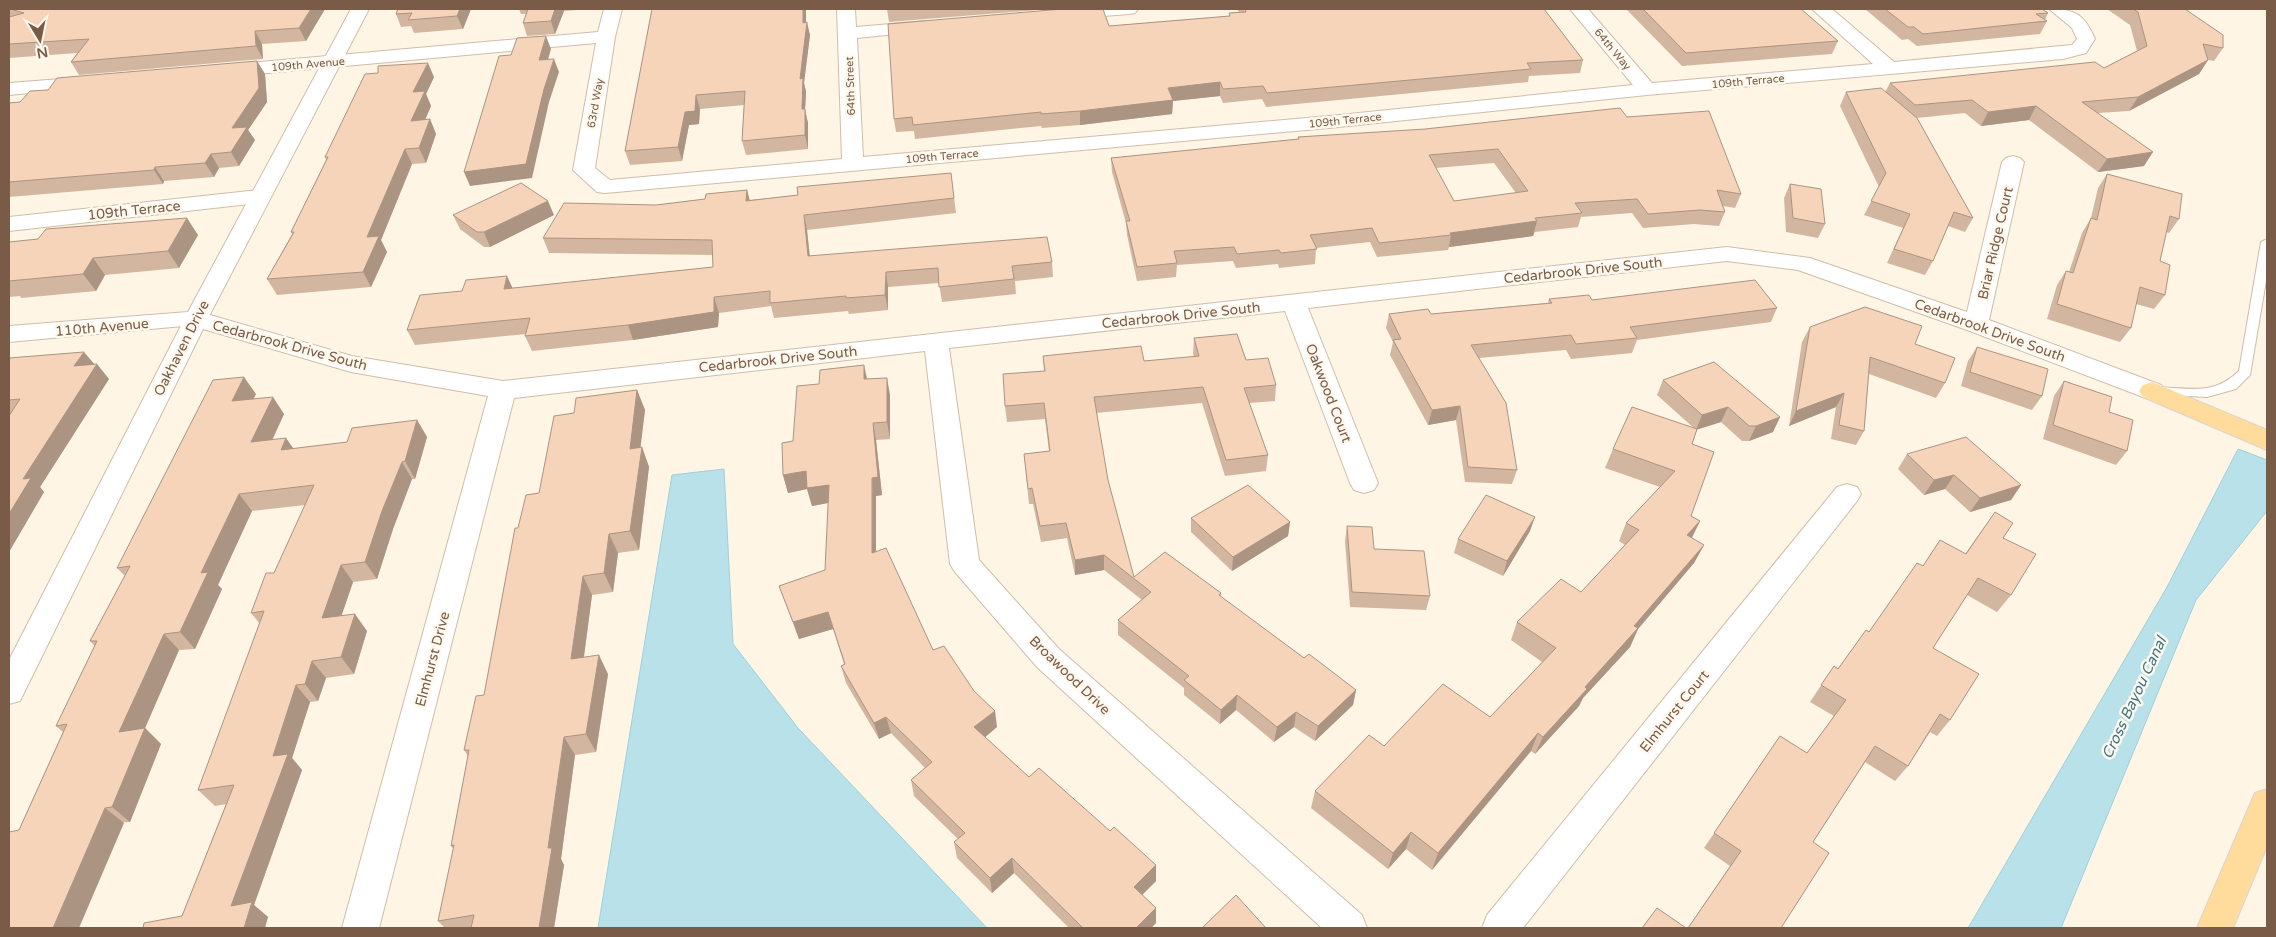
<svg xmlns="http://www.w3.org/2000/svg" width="2276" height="937" font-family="'Varela Round',sans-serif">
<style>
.water{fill:#b8e1e9;stroke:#9dd0dc}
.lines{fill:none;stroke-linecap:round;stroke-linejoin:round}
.service-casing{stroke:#d0bcaa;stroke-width:2}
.minor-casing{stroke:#d0bcaa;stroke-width:2}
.tertiary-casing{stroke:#d0bcaa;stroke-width:2}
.primary-casing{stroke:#dcd4cf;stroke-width:2}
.service{fill:#fff;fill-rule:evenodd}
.minor{fill:#fff;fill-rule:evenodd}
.tertiary{fill:#fff;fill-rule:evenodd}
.primary{fill:#ffdc9b;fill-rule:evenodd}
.wall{fill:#d3b6a0;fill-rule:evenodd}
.shaded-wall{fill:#ac9482}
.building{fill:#f5d4ba;stroke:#ac9482;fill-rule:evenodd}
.labels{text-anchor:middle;stroke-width:5;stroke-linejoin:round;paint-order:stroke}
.far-street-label{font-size:11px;fill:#795b48;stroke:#fff8ed}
.street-label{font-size:14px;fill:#795b48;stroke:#fff8ed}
.water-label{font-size:15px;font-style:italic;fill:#3d7887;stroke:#fff8ed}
</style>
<rect width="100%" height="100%" fill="#fef5e5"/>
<!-- water -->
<g class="water">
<polygon points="2238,449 2267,460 2267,511 2196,600 2061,928 1968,928 2167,587"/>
<polygon points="724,469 733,644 798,728 987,928 598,928 672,475"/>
</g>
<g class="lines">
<defs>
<path id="service" d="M2267,239V275L2250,375L2236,389L2207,397L2152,394L2151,391L2157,387C2190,388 2213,396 2239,371L2261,242Z"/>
<g id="minor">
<path d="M604,9H622L615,37L595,168L610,180L842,159L837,9H855L856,27L926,21L932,22L935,26L932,30L926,31L857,38L863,157L1329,116L1633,85L1570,9H1588L1652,83L1873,64L1812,9H1832L1894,62L2072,45L2077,39L2072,28L2049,9C2076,9 2084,14 2095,39L2086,53L2063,59L1647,95L1329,128L605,193L597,192L573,170L596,43L225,77L218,75L215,71L218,67L225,65L598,32Z"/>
<polygon points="1065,9 1138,9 1135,13 1129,14 1066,19 1060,18 1057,14 1060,10"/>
<polygon points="87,77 94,79 97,83 94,87 9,95 9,83"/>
<polygon points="2013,156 2020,158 2024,162 1989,320 2161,385 2165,391 2161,397 2152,400 2143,397 1967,330 1798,270 1727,261 1308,308 1378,483 1374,490 1364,493 1354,490 1350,483 1285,311 949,348 979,560 1059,649 1362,915 1367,928 1322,928 1037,667 955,572 950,564 925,351 514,398 379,928 342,928 488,396 351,372 203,329 20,701 9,704 9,660 187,314 196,311 352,356 503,381 1727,247 1810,258 1967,312 2002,162 2006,158"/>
<polygon points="259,190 267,192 270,197 267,202 9,231 9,217"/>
<polygon points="1847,484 1857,487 1861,494 1857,501 1523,928 1482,928 1487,915 1837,487"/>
</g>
<polygon id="tertiary" points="351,9 369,9 205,324 9,342 9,326 188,312"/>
<g id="primary">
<polygon points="2152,382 2267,430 2267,450 2143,397 2139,391 2143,385"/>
<polygon points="2267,789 2267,846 2233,928 2197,928 2255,793"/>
</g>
</defs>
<!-- service casing -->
<use href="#service" class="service-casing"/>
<!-- minor casing -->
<use href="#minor" class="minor-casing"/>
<!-- tertiary casing -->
<use href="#tertiary" class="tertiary-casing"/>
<!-- primary casing -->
<use href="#primary" class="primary-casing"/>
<!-- service -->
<use href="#service" class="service"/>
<!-- minor -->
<use href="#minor" class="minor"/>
<!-- tertiary -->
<use href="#tertiary" class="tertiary"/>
<!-- primary -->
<use href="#primary" class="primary"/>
</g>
<!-- wall -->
<g class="wall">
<polygon points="9,9 325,9 306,41 262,44 263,59 79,75 71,62 77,53 9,58"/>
<polygon points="398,9 471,9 463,29 414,33 411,26 401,27 396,14"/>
<polygon points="519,9 577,9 577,10 564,11 555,34 527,36 523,23 526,14 521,14"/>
<polygon points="652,9 806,22 810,35 804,83 806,92 805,110 808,123 808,149 746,155 742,141 744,105 700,109 699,124 689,125 682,161 630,165 625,151"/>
<polygon points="887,9 1050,9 889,22"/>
<polygon points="1237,9 1544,9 1583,60 1580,73 1529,76 1528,82 1266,107 1262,99 1223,103 1220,96 1173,101 1172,114 1080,125 1042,128 1041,126 915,139 914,131 896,132 894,119 1109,26 1229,16 1229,13 1239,12"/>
<polygon points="1626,9 1801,9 1838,41 1832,54 1682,66"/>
<polygon points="1865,9 2042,9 2048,13 2045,20 2047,21 2040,34 1917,46 1908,39 1902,40"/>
<polygon points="2107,9 2185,9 2223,48 2214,61 2208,60 2199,74 2129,111 2098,113 2144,166 2098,172 2029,120 1981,126 1965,113 1917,118 1973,218 1965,232 1948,226 1933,261 1925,275 1887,263 1903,228 1864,215 1879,187 1840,106 1846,92 1885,92 1890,83 2104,68 2137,51 2130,25"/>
<polygon points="257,61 265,74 267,102 248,130 255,140 239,166 219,168 214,177 164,181 163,184 9,197 9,103 20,102 48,90"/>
<polygon points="378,73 434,77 426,94 431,106 425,120 430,119 436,134 426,163 412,164 381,240 387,252 371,287 277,295 267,279 292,234 291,232 326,160 325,157"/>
<path d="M1627,117L1741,194L1735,208L1723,206L1725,212L1719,226L1694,224L1643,228L1632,213L1581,217L1578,227L1535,232L1533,236L1449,247L1448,250L1377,257L1370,242L1316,248L1315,264L1279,268L1278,264L1236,268L1233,261L1177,265L1176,277L1137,281L1127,235L1126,223L1112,172L1111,158L1298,139V137ZM1494,163L1516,193L1454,201L1436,168Z"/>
<polygon points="951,173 956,213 807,230 810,256 1052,262 1053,277 1015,281 1016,294 942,302 939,283 888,287 888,310 849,314 848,311 774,318 771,306 719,313 718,327 633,340 532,351 525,336 526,334 415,345 407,330 513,288 713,267 712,255 549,253 543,238 656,205 705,199 747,190 749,200 798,195"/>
<polygon points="2107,174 2179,219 2169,233 2166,232 2160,261 2165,295 2154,309 2136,304 2131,328 2120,342 2047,319 2057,285 2066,271 2069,272 2082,233 2091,218 2098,188"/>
<polygon points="1790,184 1825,224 1818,238 1786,232 1784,198"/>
<polygon points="453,215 554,215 490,247 484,247 460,229"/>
<polygon points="198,235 179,268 105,275 96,291 21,298 20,296 9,297 9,242"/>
<polygon points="1549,299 1592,300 1777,308 1771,322 1637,340 1632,353 1571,359 1566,350 1479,358 1517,470 1512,484 1465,482 1456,420 1428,425 1390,355 1393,342 1386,328 1389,314 1431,314 1548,303"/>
<polygon points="1810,327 1915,344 1945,383 1936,398 1869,374 1864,431 1856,445 1831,439 1836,407 1789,426 1802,342"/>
<polygon points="1194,338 1246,360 1276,385 1275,401 1249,403 1268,455 1266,471 1225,476 1202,403 1096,413 1108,480 1134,577 1221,593 1221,597 1304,658 1356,690 1353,705 1315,741 1294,727 1274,742 1236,710 1220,724 1184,695 1184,688 1118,635 1118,620 1142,600 1104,570 1075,575 1067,538 1041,542 1033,504 1029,504 1024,454 1049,451 1045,419 1007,422 1005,406 1044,371 1043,356 1144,361 1194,357 1193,353"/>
<polygon points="1977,347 2042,396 2032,410 1961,386 1968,361"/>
<polygon points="9,358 94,365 109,379 40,487 44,492 9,552"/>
<polygon points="867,379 890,395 890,439 876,440 882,495 876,496 876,552 933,650 997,727 985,737 1029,777 1156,881 1142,895 1156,908 1156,923 1151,928 1069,928 1014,873 992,893 957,858 954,842 958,839 914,796 911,780 925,768 891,733 879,739 846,683 841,666 844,664 833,629 799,639 779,586 825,570 828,503 812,506 807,489 788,493 783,475 793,441"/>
<polygon points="1663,380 1780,417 1773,432 1749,441 1742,441 1721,422 1697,429 1692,444 1691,516 1700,521 1692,538 1704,545 1694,563 1638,629 1630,647 1583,698 1579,706 1535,754 1531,751 1432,870 1406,849 1388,869 1311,808 1315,791 1384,746 1490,717 1542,662 1511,640 1517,622 1581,592 1625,545 1619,541 1626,523 1660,487 1605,468 1613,449 1695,429 1657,395"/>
<polygon points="2064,381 2109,412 2127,451 2116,465 2043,439 2054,396"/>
<polygon points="637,390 645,410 640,448 642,447 649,467 639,550 618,553 613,592 592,595 584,657 608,674 596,752 575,755 561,859 564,865 554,928 445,928 438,921 454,849 451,846 468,756 464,750 484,695 518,528 539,493 574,413"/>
<polygon points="256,394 253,399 284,414 273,439 294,449 347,442 417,420 427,437 415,479 412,479 393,529 377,579 353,582 341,616 367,631 354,674 326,678 318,701 310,702 292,758 302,770 254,905 268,917 182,916 226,804 215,806 198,790 260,624 251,613 274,573 305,505 252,511 218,585 222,589 195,649 179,650 145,728 161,744 130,822 19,830 63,732 56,726 95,646 90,641 125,576 117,568"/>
<polygon points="1907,454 2021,485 2011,500 1970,512 1945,489 1924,495 1898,469"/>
<polygon points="1995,512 2003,538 2011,595 1997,612 1967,595 1933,648 1950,720 1937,736 1930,732 1908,766 1895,781 1865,762 1813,842 1781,928 1688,928 1730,866 1704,848 1780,736 1807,753 1834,716 1810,702 1834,666 1838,669 1923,566 1940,540 1965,554"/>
<polygon points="1191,518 1290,522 1288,536 1232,571 1191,532"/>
<polygon points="1347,526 1430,596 1426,610 1350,607 1345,541"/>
<polygon points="1530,531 1503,576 1454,553 1458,539"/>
</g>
<!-- shaded-wall -->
<g class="shaded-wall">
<polygon points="311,9 325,9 306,41 299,28"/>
<polygon points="460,9 471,9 463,29 457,16"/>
<polygon points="555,9 563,9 564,11 555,34 551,21"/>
<polygon points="803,9 806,9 806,32 807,22 810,35 804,83 806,92 805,110 808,123 808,149 805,135 802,109 800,79 803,23"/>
<polygon points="255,31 262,44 263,59 256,46"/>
<polygon points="546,36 551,49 544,74 539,60"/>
<polygon points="554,59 559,72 549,102 532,178 470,186 464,172 544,89"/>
<polygon points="2208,60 2199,74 2129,111 2138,97"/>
<polygon points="257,61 265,74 267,102 248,130 255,140 239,166 231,152 232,128"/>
<polygon points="428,63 434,77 426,94 431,106 418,136 411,121 413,92"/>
<polygon points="1220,82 1220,96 1173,101 1172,114 1080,125 1080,111 1168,88"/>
<polygon points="696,95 700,109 699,124 689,125 682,161 678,147 685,112"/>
<polygon points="2036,106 2029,120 1981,126 1988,112"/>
<polygon points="430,119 436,134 426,163 419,148"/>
<polygon points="405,149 412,164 381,240 387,252 371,287 363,272 367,237"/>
<polygon points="2153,152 2144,166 2098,172 2107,159"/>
<polygon points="211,154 219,168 214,177 205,163"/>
<polygon points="155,167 164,181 163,184 154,170"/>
<polygon points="747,190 751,205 746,201"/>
<polygon points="548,201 554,215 490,247 484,232"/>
<polygon points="804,215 807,230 811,271 808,256"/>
<polygon points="187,218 198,235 179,268 168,251"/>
<polygon points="1537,221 1533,236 1449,247 1451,235 1450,233"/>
<polygon points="93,258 105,275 96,291 83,274"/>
<polygon points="886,272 888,287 888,310 885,295"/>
<polygon points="507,276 514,291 504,289"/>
<polygon points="714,297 719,313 718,327 633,340 628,325"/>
<polygon points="84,352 96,366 74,366"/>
<polygon points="97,364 109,379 40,487 44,492 9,552 9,514 23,479"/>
<polygon points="864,365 868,383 864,379"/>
<polygon points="244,377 256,394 244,418 232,401"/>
<polygon points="887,378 890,395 890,439 887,422"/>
<polygon points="637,390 645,410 638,468 630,449"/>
<polygon points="1844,393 1836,407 1789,426 1796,411"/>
<polygon points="273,397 284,414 263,459 251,442"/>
<polygon points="1460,406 1456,420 1428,425 1432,410"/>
<polygon points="1728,407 1721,422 1696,430 1702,415"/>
<polygon points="1780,417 1773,432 1749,441 1756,426"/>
<polygon points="417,420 427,437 415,479 405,461"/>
<polygon points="873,423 876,440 882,495 876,496 876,570 872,553"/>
<polygon points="286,438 298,455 281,450"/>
<polygon points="642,447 649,467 639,550 630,531"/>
<polygon points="402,462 412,479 393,529 377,579 365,562 382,511"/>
<polygon points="806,471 829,485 833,502 812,506 807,489 788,493 783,475"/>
<polygon points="1954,475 1945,489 1924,495 1934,480"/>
<polygon points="2021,485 2011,500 1970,512 1980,498"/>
<polygon points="239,494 252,511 218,585 222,589 195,649 180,632 201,573"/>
<polygon points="1535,517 1530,531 1503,576 1507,561"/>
<polygon points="1700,521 1691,539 1687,535"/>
<polygon points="1290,522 1288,536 1232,571 1233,557"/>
<polygon points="609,534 618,553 613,592 604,573"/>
<polygon points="1704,545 1694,563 1638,629 1630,647 1583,698 1579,706 1535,754 1543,737 1634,626"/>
<polygon points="1104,555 1104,570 1075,575 1075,560"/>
<polygon points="341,565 353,582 335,635 322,618"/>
<polygon points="583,576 592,595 581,678 571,659"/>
<polygon points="828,612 833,629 799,639 793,622"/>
<polygon points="355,614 367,631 354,674 341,657"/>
<polygon points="164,634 179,650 145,728 161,744 130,822 112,807 119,732"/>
<polygon points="599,655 608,674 596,752 586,734"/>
<polygon points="312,661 326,678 318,701 305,684"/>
<polygon points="296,685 310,702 292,758 302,770 254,905 268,917 265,928 244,928 231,906 273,756"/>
<polygon points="1356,690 1353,705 1315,741 1318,726"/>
<polygon points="1237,695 1236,710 1220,724 1221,710"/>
<polygon points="995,711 997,727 977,744 974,727"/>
<polygon points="1296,712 1294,727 1274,742 1277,727"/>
<polygon points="886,717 891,733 879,739 874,723"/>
<polygon points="1538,733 1531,751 1432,870 1438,853"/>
<polygon points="564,737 575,755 561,859 564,865 554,928 539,928 548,848"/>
<polygon points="105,808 124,823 79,928 53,928"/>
<polygon points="1411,832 1406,849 1388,869 1393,853"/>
<polygon points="1012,858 1014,873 992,893 990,878"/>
<polygon points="1156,865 1156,881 1134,903 1134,887"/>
<polygon points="1156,908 1156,923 1151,928 1136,928"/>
</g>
<!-- building -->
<g class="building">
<polygon points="10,9 311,9 299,28 255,31 256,46 71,62 89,39 9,44 9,17 24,13"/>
<polygon points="398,9 460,9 457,16 408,20 412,13 396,14"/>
<polygon points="528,9 555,9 551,21 523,23"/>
<polygon points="652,9 803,9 803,23 807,22 800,79 803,78 802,109 805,109 805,135 742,141 745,91 696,95 695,111 685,112 678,147 625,151"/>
<polygon points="1062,9 1103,9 1109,26 1230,16 1229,13 1246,12 1245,9 1544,9 1583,60 1527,63 1531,69 1267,93 1263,86 1223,89 1220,82 1168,88 1173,100 1080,111 1041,114 1041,112 913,125 912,117 894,119 888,24"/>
<polygon points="1643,9 1801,9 1838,41 1686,53"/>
<polygon points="1885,9 2042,9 2048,13 2036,14 2047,21 1923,34 1914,27 1908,27"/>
<polygon points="2133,9 2185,9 2223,35 2223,48 2203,44 2208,60 2138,97 2082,102 2153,152 2107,159 2036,106 1988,112 1972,100 1915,105 1890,83 2095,62 2104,68 2147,46 2138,12"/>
<polygon points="546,36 539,60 554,59 544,89 526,164 464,172 499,56 511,55 517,38"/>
<polygon points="257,61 259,88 232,128 247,127 231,152 211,154 205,163 155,167 154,170 9,182 9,103 20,102 30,91 48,90 57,78"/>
<polygon points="428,63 413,92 425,91 411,121 430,119 419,148 405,149 367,237 379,236 363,272 267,279 294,232 291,232 328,157 325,157 365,74 378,73 378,66"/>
<polygon points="1881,88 1917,118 1973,218 1954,212 1933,261 1894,249 1910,214 1871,201 1886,173 1846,92"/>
<path d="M1620,108L1627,117L1709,111L1741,194L1717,190L1725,212L1700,210L1648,214L1637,199L1575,203L1582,213L1535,218L1537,221L1450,233L1451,235L1379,243L1372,228L1310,235L1317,249L1281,253L1279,250L1237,254L1234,247L1174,251L1177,263L1137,267L1126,221H1130L1111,158L1299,139L1298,137L1425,129ZM1498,149L1528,191L1454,201L1429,155Z"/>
<polygon points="951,173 954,198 804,215 808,256 1047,237 1052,262 1012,266 1014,279 939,287 938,268 886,272 885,295 846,298 846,296 770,303 770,291 714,297 714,312 628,325 525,336 530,318 407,330 420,295 462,291 466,280 507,276 504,289 713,267 712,240 543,238 564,203 656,205 705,199 706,194 747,190 746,201 798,195 797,187"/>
<polygon points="2107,174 2182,194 2179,219 2170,216 2160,261 2170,265 2165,295 2140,287 2131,328 2057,304 2066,271 2073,273 2091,218 2097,220"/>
<polygon points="521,183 548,201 484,232 477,232 453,215"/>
<polygon points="1790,184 1821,189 1825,224 1793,218"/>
<polygon points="187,218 168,251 93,258 83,274 9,281 9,242 38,239 46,229"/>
<polygon points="1755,280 1777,308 1630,327 1637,338 1576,344 1571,335 1471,345 1506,403 1517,470 1468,467 1460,406 1432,410 1393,340 1401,339 1389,314 1428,309 1431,314 1552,303 1549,299 1589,295 1592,300"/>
<polygon points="1865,307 1922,326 1915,344 1955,358 1945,383 1870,357 1864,431 1839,425 1844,393 1796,411 1810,327"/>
<polygon points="1237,334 1246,360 1268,358 1276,385 1244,388 1268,455 1226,460 1203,387 1094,397 1108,480 1134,577 1165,552 1221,593 1219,595 1304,658 1309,654 1356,690 1318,726 1296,712 1277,727 1237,695 1221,710 1184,680 1189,676 1118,620 1151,592 1104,555 1075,560 1066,523 1040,526 1032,488 1028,489 1024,454 1050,451 1044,403 1005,406 1003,374 1045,371 1043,356 1141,346 1144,361 1199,356 1194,338"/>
<polygon points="1977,347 2048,369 2042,396 1970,372"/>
<polygon points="84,352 74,366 97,364 23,479 31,478 9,514 9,416 20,399 9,400 9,358"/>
<polygon points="1714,362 1780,417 1756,426 1749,426 1728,407 1702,415 1663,380"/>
<polygon points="864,365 864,379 887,378 887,422 873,423 878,477 872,478 872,553 886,548 933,650 944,646 974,691 995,711 974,727 1029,777 1039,768 1110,831 1114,827 1156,865 1134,887 1156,908 1136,928 1083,928 1012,858 990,878 954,842 965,833 911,780 932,762 886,717 874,723 841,666 845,664 828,612 793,622 779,586 825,570 829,485 807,488 806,471 783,475 782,443 793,441 797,386 819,384 820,370"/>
<polygon points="244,377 232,401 273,397 251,442 286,438 281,450 347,442 352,428 417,420 405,461 402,462 382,511 365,562 341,565 322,618 355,614 341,657 312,661 305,684 296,685 273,756 288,754 231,906 252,902 244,928 143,928 144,923 182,916 234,785 198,790 264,611 251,613 266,573 274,573 314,485 239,494 201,573 208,572 180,632 164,634 119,732 145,728 112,807 105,808 53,928 9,928 9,832 19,830 67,724 56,726 97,641 90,641 130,566 117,568 213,380"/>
<polygon points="2064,381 2112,397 2109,412 2133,420 2127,451 2053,425"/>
<polygon points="637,390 630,449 642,447 630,531 609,534 604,573 583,576 571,659 599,655 586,734 564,737 548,848 552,848 539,928 471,928 474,915 438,921 454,845 451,846 469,750 464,750 476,696 484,695 515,528 518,528 526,495 539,493 554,416 574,413 576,398"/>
<polygon points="1632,407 1697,429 1692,444 1714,452 1691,516 1700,521 1687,535 1704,545 1634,626 1638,628 1585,687 1587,689 1543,737 1538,733 1438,853 1411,832 1393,853 1315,791 1369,735 1384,746 1443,684 1490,717 1556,648 1517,622 1561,579 1581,592 1639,530 1626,523 1675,471 1613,449"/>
<polygon points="1966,437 2021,485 1980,498 1954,475 1934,480 1907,454"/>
<polygon points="1248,485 1290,522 1233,557 1191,518"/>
<polygon points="1486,495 1535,517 1507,561 1458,539"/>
<polygon points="1995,512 2013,523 2003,538 2036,554 2011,595 1978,578 1933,648 1979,674 1950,720 1940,714 1908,766 1875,746 1813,842 1829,853 1781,928 1688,928 1741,851 1714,833 1780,736 1807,753 1846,700 1821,685 1834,666 1838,669 1866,630 1869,632 1917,563 1923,566 1940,540 1966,554"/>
<polygon points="1347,526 1372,527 1374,549 1424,551 1430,596 1352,592"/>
<polygon points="1236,895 1266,928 1202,928"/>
<polygon points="1657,908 1686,928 1642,928"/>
</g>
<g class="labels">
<!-- far-street labels -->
<g class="far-street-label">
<text transform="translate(1613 49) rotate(50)" y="4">64th Way</text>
<text transform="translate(308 64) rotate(-5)" y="4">109th Avenue</text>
<text transform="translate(1748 81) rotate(-5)" y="4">109th Terrace</text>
<text transform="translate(850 86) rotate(-92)" y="4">64th Street</text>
<text transform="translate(595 103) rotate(-80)" y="4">63rd Way</text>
<text transform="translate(1345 120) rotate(-6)" y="4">109th Terrace</text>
<text transform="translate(942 156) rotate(-5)" y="4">109th Terrace</text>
</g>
<!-- street labels -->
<g class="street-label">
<text transform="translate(134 210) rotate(-6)" y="5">109th Terrace</text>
<text transform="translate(1995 243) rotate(-77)" y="5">Briar Ridge Court</text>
<text transform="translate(1583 270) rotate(-6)" y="5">Cedarbrook Drive South</text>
<text transform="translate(1181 315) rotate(-6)" y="5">Cedarbrook Drive South</text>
<text transform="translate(102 327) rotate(-5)" y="5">110th Avenue</text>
<text transform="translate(1990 330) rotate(20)" y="5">Cedarbrook Drive South</text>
<text transform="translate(290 345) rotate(15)" y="5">Cedarbrook Drive South</text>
<text transform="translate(181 348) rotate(-63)" y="5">Oakhaven Drive</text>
<text transform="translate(778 359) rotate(-6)" y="5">Cedarbrook Drive South</text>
<text transform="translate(1329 393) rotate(69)" y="5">Oakwood Court</text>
<text transform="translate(432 659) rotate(-75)" y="5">Elmhurst Drive</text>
<text transform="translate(1070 675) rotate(44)" y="5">Broawood Drive</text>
<text transform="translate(1674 711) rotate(-51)" y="5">Elmhurst Court</text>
</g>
<!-- water labels -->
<g class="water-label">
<text transform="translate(2134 698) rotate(-65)" y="5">Cross Bayou Canal</text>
</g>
</g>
<!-- border -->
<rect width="2276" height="937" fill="none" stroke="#795b48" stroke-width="20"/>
<!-- north arrow -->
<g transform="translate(40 40) rotate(170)" stroke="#fff8ed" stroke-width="4" paint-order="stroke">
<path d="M0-4L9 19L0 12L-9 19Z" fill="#795b48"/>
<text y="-8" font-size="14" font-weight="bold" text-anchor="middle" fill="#795b48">N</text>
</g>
</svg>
